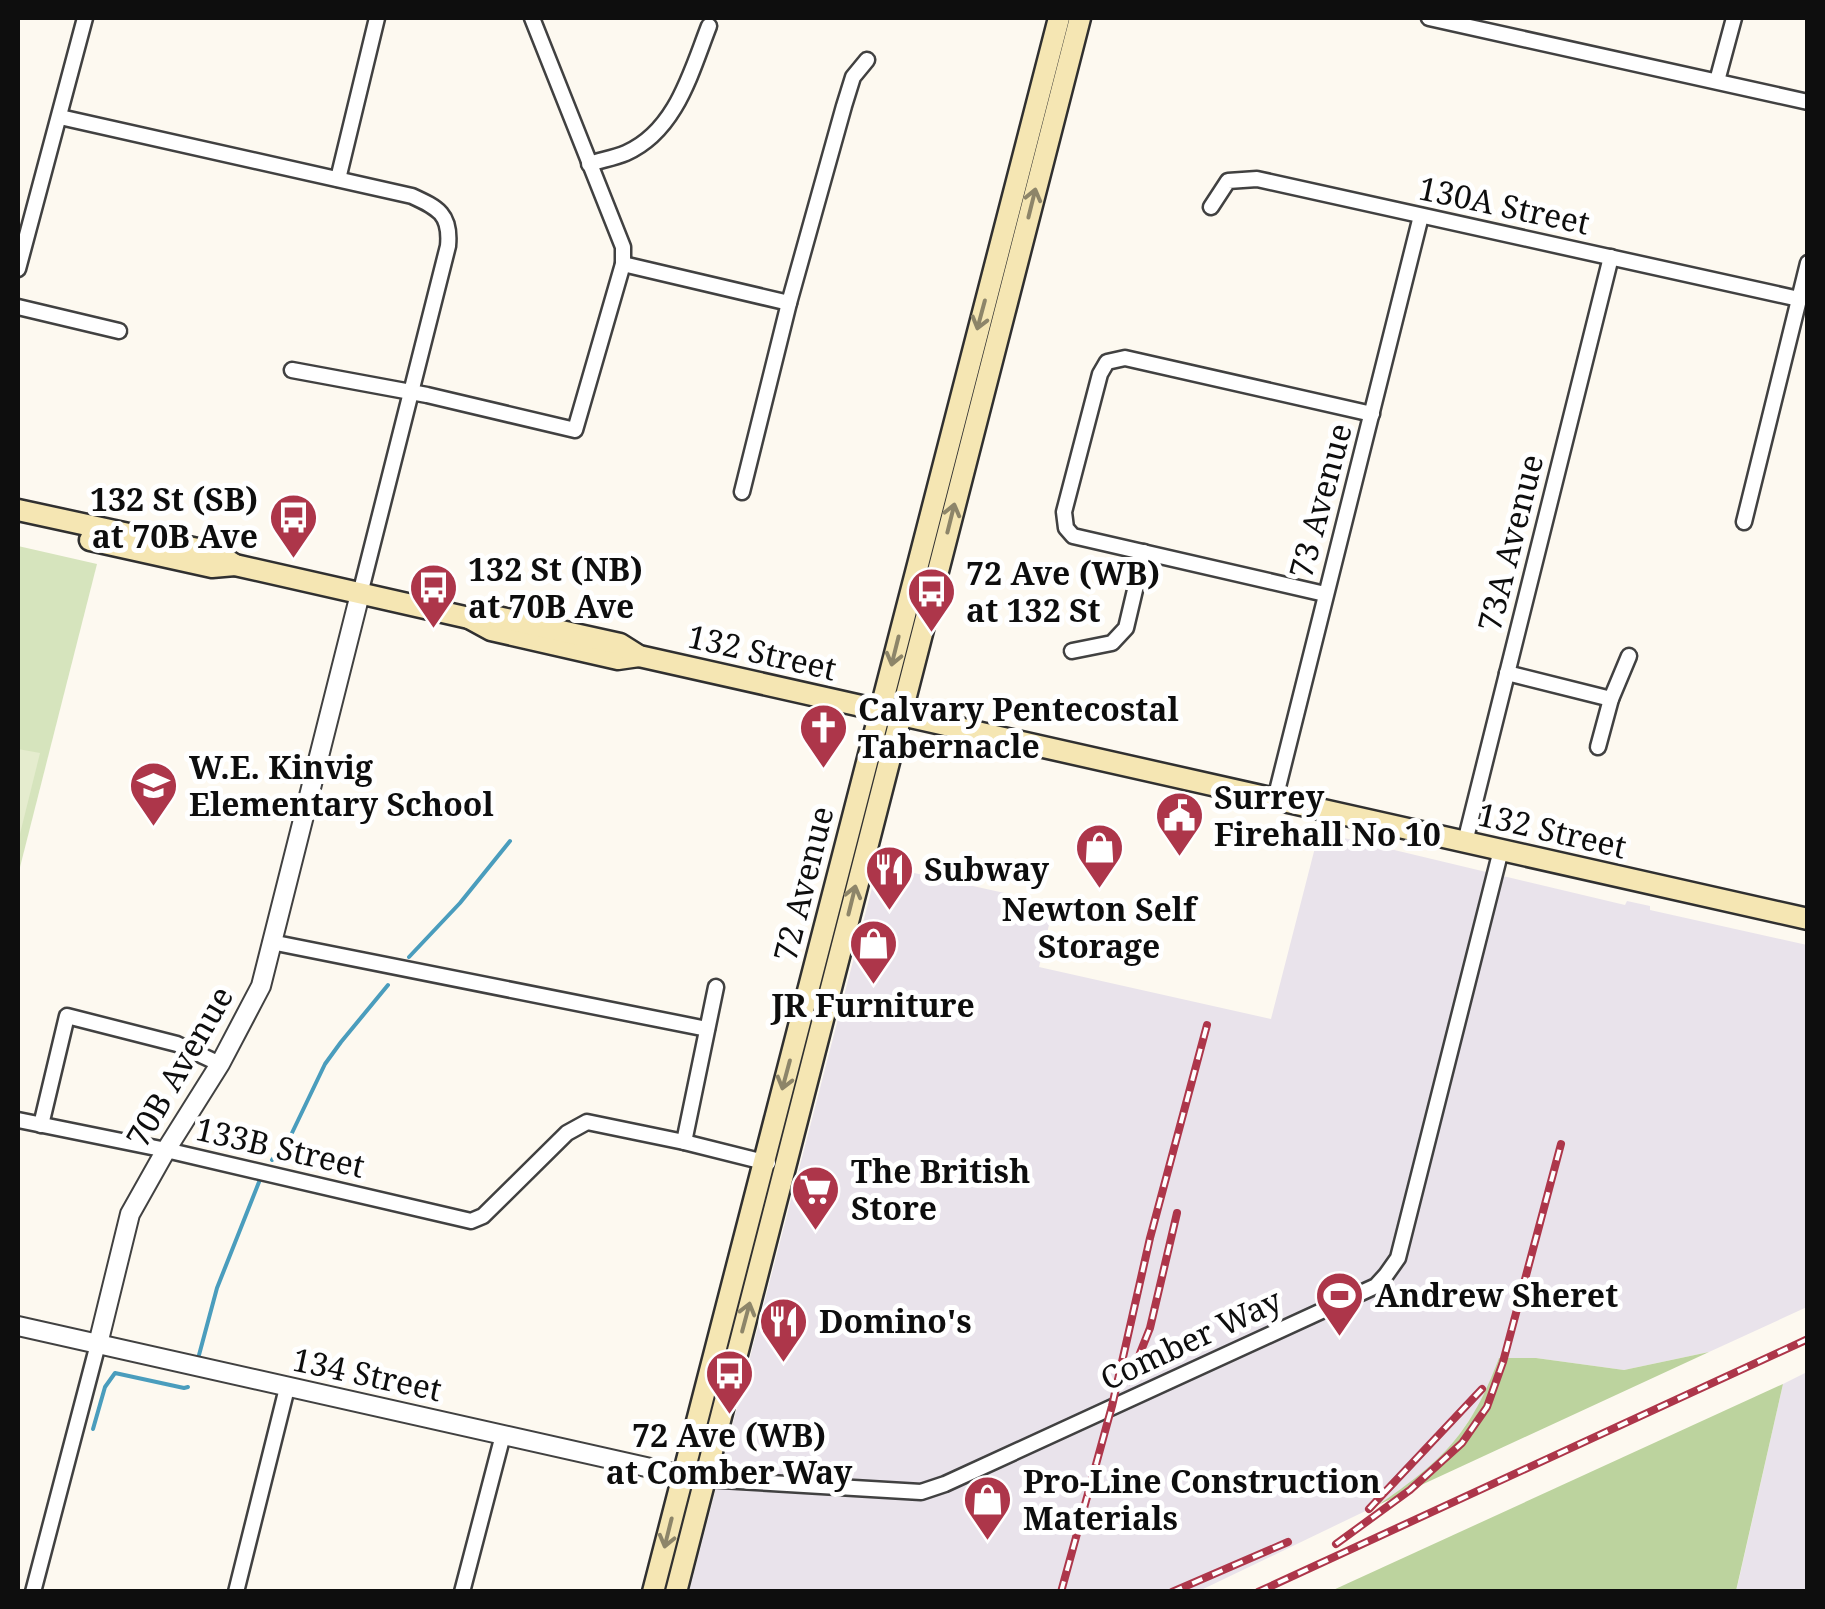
<svg xmlns="http://www.w3.org/2000/svg" width="1825" height="1609" font-family="'Noto Serif',serif">
<style>
.industrial{fill:#e9e3eb}
.green{fill:#d6e4bd}
.forest{fill:#bcd39e}
.pitch{fill:#e5ecce}
.lines{fill:none;stroke-linecap:round;stroke-linejoin:round}
.stream{stroke:#4a9dbd;stroke-width:4}
.minor-casing{stroke:#414141;stroke-width:19}
.tertiary-casing{stroke:#414141;stroke-width:22}
.secondary-casing{stroke:#303030;stroke-width:25}
.minor{stroke:#fff;stroke-width:14}
.tertiary{stroke:#fff;stroke-width:18}
.secondary{stroke:#f5e6b3;stroke-width:20}
.rail-casing{stroke:#ad364a;stroke-width:8}
.rail{stroke:#fff;stroke-width:4;stroke-dasharray:11;stroke-linecap:butt}
.oneway{stroke:#8d8569}
.labels{text-anchor:middle;stroke-width:10;stroke-linejoin:round;paint-order:stroke}
.street-label{font-size:32px;fill:#0e0e0e;stroke:#fff}
.poi-label{font-size:32px;font-weight:bold;fill:#0e0e0e;stroke:#fff;text-anchor:start}
</style>
<rect width="100%" height="100%" fill="#fdf9f0"/>
<!-- industrial -->
<g class="industrial">
<polygon points="1319,832 1625,905 1627,901 1650,906 1650,910 1807,945 1807,1307 1709,1352 1624,1370 1536,1358 1500,1358 1485,1397 1450,1448 1420,1476 1378,1505 1199,1591 689,1592 878,865 1054,904 1039,967 1271,1019"/>
<polygon points="1807,1372 1807,1591 1736,1592 1783,1384"/>
</g>
<!-- green -->
<polygon class="green" points="18,546 97,564 18,875"/>
<!-- forest -->
<g class="forest">
<path d="M1709,1352L1378,1505C1443,1461 1471,1433 1499,1358H1536L1624,1370Z"/>
<polygon points="1783,1384 1736,1591 1331,1591"/>
</g>
<!-- pitch -->
<polygon class="pitch" points="18,749 40,753 18,842"/>
<g class="lines">
<!-- stream -->
<g class="stream">
<polyline points="409,957 460,903 510,841"/>
<polyline points="272,1160 291,1135 325,1064 341,1042 388,985"/>
<polyline points="199,1355 217,1288 259,1182"/>
<polyline points="93,1429 105,1387 115,1373 184,1388 188,1387"/>
</g>
<defs>
<g id="minor">
<polyline points="1429,18 1808,102"/>
<polyline points="1717,81 1734,18"/>
<path d="M60,117L412,196C438,208 451,214 448,246L360,594"/>
<path d="M589,164C601,160 614,158 626,153C676,131 691,72 709,26"/>
<polyline points="338,179 377,18"/>
<polyline points="1211,207 1228,181 1257,179 1799,299"/>
<polyline points="623,264 789,303"/>
<polyline points="18,269 85,18"/>
<polyline points="18,307 119,331"/>
<polyline points="292,370 427,395 575,430 623,264 623,247 532,18"/>
<polyline points="742,492 789,303 844,106 853,77 867,60"/>
<polyline points="1744,522 1808,263"/>
<polyline points="1325,594 1073,536 1066,528 1064,512 1100,374 1107,362 1125,358 1372,414"/>
<polyline points="1072,651 1112,643 1126,628 1144,552"/>
<polyline points="1507,673 1611,699"/>
<polyline points="1598,747 1611,699 1629,656"/>
<polyline points="1275,799 1421,216"/>
<polyline points="1465,842 1611,257"/>
<polyline points="271,942 707,1029"/>
<polyline points="18,1120 166,1150 471,1221 483,1216 567,1133 587,1122 684,1142 768,1163"/>
<polyline points="41,1125 67,1016 177,1044 220,1064"/>
<polyline points="684,1142 716,987"/>
<polyline points="704,1479 921,1492 945,1484 1376,1286 1386,1275 1398,1258 1501,850"/>
<polyline points="33,1592 98,1344"/>
<polyline points="236,1592 287,1388"/>
<polyline points="462,1592 503,1435"/>
</g>
<g id="tertiary">
<polyline points="18,1326 695,1478"/>
<polyline points="98,1344 130,1214 166,1150 220,1064 261,986 360,594"/>
</g>
<g id="secondary">
<polyline points="18,510 216,553 235,565 469,618 491,630 618,659 639,656"/>
<polyline points="90,540 212,567 235,565"/>
<polyline points="469,618 493,616 620,644 639,656 1808,919"/>
<polyline points="653,1592 1059,18"/>
<polyline points="676,1592 1080,18"/>
</g>
</defs>
<!-- minor casing -->
<use href="#minor" class="minor-casing"/>
<!-- tertiary casing -->
<use href="#tertiary" class="tertiary-casing"/>
<!-- secondary casing -->
<use href="#secondary" class="secondary-casing"/>
<!-- minor -->
<use href="#minor" class="minor"/>
<!-- tertiary -->
<use href="#tertiary" class="tertiary"/>
<!-- secondary -->
<use href="#secondary" class="secondary"/>
<defs>
<g id="rail">
<polyline points="1129,1381 1150,1328 1177,1213"/>
<polyline points="1369,1509 1482,1389"/>
<polyline points="1336,1544 1410,1490 1462,1443 1487,1407 1503,1362 1561,1144"/>
<polyline points="1061,1592 1112,1406 1150,1238 1207,1025"/>
<polyline points="1172,1592 1288,1542"/>
<polyline points="1258,1592 1808,1339"/>
</g>
</defs>
<!-- rail casing -->
<use href="#rail" class="rail-casing"/>
<!-- rail -->
<use href="#rail" class="rail"/>
</g>
<!-- one-way arrows -->
<defs><path id="oneway-shaft" d="M-6 0H5M1.5-3L5.5 0L1.5 3" fill="none" stroke-width="1.6" stroke-linecap="round" stroke-linejoin="round" transform="scale(2.5)"/></defs>
<g class="oneway">
<use href="#oneway-shaft" transform="translate(1032 203) rotate(-76)"/>
<use href="#oneway-shaft" transform="translate(981 315) rotate(105)"/>
<use href="#oneway-shaft" transform="translate(951 518) rotate(-76)"/>
<use href="#oneway-shaft" transform="translate(895 651) rotate(104)"/>
<use href="#oneway-shaft" transform="translate(852 900) rotate(-76)"/>
<use href="#oneway-shaft" transform="translate(786 1075) rotate(105)"/>
<use href="#oneway-shaft" transform="translate(746 1317) rotate(-75)"/>
<use href="#oneway-shaft" transform="translate(668 1533) rotate(104)"/>
</g>
<!-- icons -->
<defs>
<symbol id="bus-pin" viewBox="-11 -11 22 30"><path d="M0 17L-7.5 6A9.5 9.5 0 1 1 7.5 6Z" fill="#ad364a" stroke="#fff"/><path d="M-5-6H5V4H4V6H2V4H-2V6H-4V4H-5ZM-3.5-4V0h7V-4ZM-3.5 1.2v1.5H-2V1.2ZM2 1.2v1.5H3.5V1.2Z" fill="#fff"/></symbol>
<symbol id="church-pin" viewBox="-11 -11 22 30"><path d="M0 17L-7.5 6A9.5 9.5 0 1 1 7.5 6Z" fill="#ad364a" stroke="#fff"/><path d="M-1.2-6h2.4v3.5h3.3v2.4h-3.3V6h-2.4V-.1h-3.3v-2.4h3.3Z" fill="#fff"/></symbol>
<symbol id="school-pin" viewBox="-11 -11 22 30"><path d="M0 17L-7.5 6A9.5 9.5 0 1 1 7.5 6Z" fill="#ad364a" stroke="#fff"/><path d="M0-5L7-2L0 1L-7-2ZM-4 1L0 2.5L4 1V4Q0 6-4 4Z" fill="#fff"/></symbol>
<symbol id="civic-pin" viewBox="-11 -11 22 30"><path d="M0 17L-7.5 6A9.5 9.5 0 1 1 7.5 6Z" fill="#ad364a" stroke="#fff"/><path d="M-.6-6.5H3V-4.5H.6V-3L4-1V1h2V6H-6V1h2V-1L-.6-3ZM-1.2 2.5V6h2.4V2.5Z" fill="#fff"/></symbol>
<symbol id="shop-pin" viewBox="-11 -11 22 30"><path d="M0 17L-7.5 6A9.5 9.5 0 1 1 7.5 6Z" fill="#ad364a" stroke="#fff"/><path d="M-5-2.5h2.3a2.7 3.5 0 0 1 5.4 0H5L5.5 6h-11ZM-1.5-2.5h3a1.5 2.3 0 0 0-3 0Z" fill="#fff"/></symbol>
<symbol id="restaurant-pin" viewBox="-11 -11 22 30"><path d="M0 17L-7.5 6A9.5 9.5 0 1 1 7.5 6Z" fill="#ad364a" stroke="#fff"/><path d="M-5-6h1v4h1v-4h1v4h1v-4h1v5L-1.5 .5V6h-2V.5L-5-1ZM5-6V6H3V1.5H1.5Q1.5-4 5-6Z" fill="#fff"/></symbol>
<symbol id="supermarket-pin" viewBox="-11 -11 22 30"><path d="M0 17L-7.5 6A9.5 9.5 0 1 1 7.5 6Z" fill="#ad364a" stroke="#fff"/><path d="M-6-5.5h2.5l.6 2H6L4.5 2H-2.5L-4.4-4H-6ZM-1.5 3.2a1.3 1.3 0 1 0 .1 0ZM3 3.2a1.3 1.3 0 1 0 .1 0Z" fill="#fff"/></symbol>
<symbol id="stadium-pin" viewBox="-11 -11 22 30"><path d="M0 17L-7.5 6A9.5 9.5 0 1 1 7.5 6Z" fill="#ad364a" stroke="#fff"/><path d="M0-5a6.5 5 0 1 0 0 10a6.5 5 0 1 0 0-10ZM-3.5-1.8h7v3.6h-7Z" fill="#fff"/></symbol>
</defs>
<g fill-rule="evenodd">
<use href="#bus-pin" x="266" y="490" width="55" height="75"/>
<use href="#bus-pin" x="406" y="560" width="55" height="75"/>
<use href="#bus-pin" x="904" y="564" width="55" height="75"/>
<use href="#church-pin" x="796" y="700" width="55" height="75"/>
<use href="#school-pin" x="126" y="758" width="55" height="75"/>
<use href="#civic-pin" x="1152" y="788" width="55" height="75"/>
<use href="#shop-pin" x="1072" y="820" width="55" height="75"/>
<use href="#restaurant-pin" x="862" y="842" width="55" height="75"/>
<use href="#shop-pin" x="846" y="916" width="55" height="75"/>
<use href="#supermarket-pin" x="788" y="1162" width="55" height="75"/>
<use href="#stadium-pin" x="1312" y="1268" width="55" height="75"/>
<use href="#restaurant-pin" x="756" y="1294" width="55" height="75"/>
<use href="#bus-pin" x="702" y="1346" width="55" height="75"/>
<use href="#shop-pin" x="960" y="1472" width="55" height="75"/>
</g>
<g class="labels">
<!-- street labels -->
<g class="street-label">
<text transform="translate(1504 206) rotate(12)" y="11">130A Street</text>
<text transform="translate(1321 501) rotate(-75)" y="11">73 Avenue</text>
<text transform="translate(1511 543) rotate(-76)" y="11">73A Avenue</text>
<text transform="translate(762 653) rotate(13)" y="11">132 Street</text>
<text transform="translate(1552 831) rotate(13)" y="11">132 Street</text>
<text transform="translate(804 884) rotate(-76)" y="11">72 Avenue</text>
<text transform="translate(180 1067) rotate(-60)" y="11">70B Avenue</text>
<text transform="translate(280 1148) rotate(13)" y="11">133B Street</text>
<text transform="translate(1191 1340) rotate(-25)" y="11">Comber Way</text>
<text transform="translate(367 1375) rotate(12)" y="11">134 Street</text>
</g>
<!-- poi labels -->
<g class="poi-label">
<text x="258" y="511" text-anchor="end">132 St (SB)<tspan x="258" dy="37">at 70B Ave</tspan></text>
<text x="468" y="581">132 St (NB)<tspan x="468" dy="37">at 70B Ave</tspan></text>
<text x="966" y="585">72 Ave (WB)<tspan x="966" dy="37">at 132 St</tspan></text>
<text x="858" y="721">Calvary Pentecostal<tspan x="858" dy="37">Tabernacle</tspan></text>
<text x="189" y="779">W.E. Kinvig<tspan x="189" dy="37">Elementary School</tspan></text>
<text x="1214" y="809">Surrey<tspan x="1214" dy="37">Firehall No 10</tspan></text>
<text x="924" y="881">Subway</text>
<text x="1099" y="921" text-anchor="middle">Newton Self<tspan x="1099" dy="37">Storage</tspan></text>
<text x="873" y="1017" text-anchor="middle">JR Furniture</text>
<text x="851" y="1183">The British<tspan x="851" dy="37">Store</tspan></text>
<text x="1375" y="1307">Andrew Sheret</text>
<text x="819" y="1333">Domino's</text>
<text x="729" y="1447" text-anchor="middle">72 Ave (WB)<tspan x="729" dy="37">at Comber Way</tspan></text>
<text x="1023" y="1493">Pro-Line Construction<tspan x="1023" dy="37">Materials</tspan></text>
</g>
</g>
<!-- border -->
<rect width="1825" height="1609" fill="none" stroke="#0e0e0e" stroke-width="40"/>
</svg>
